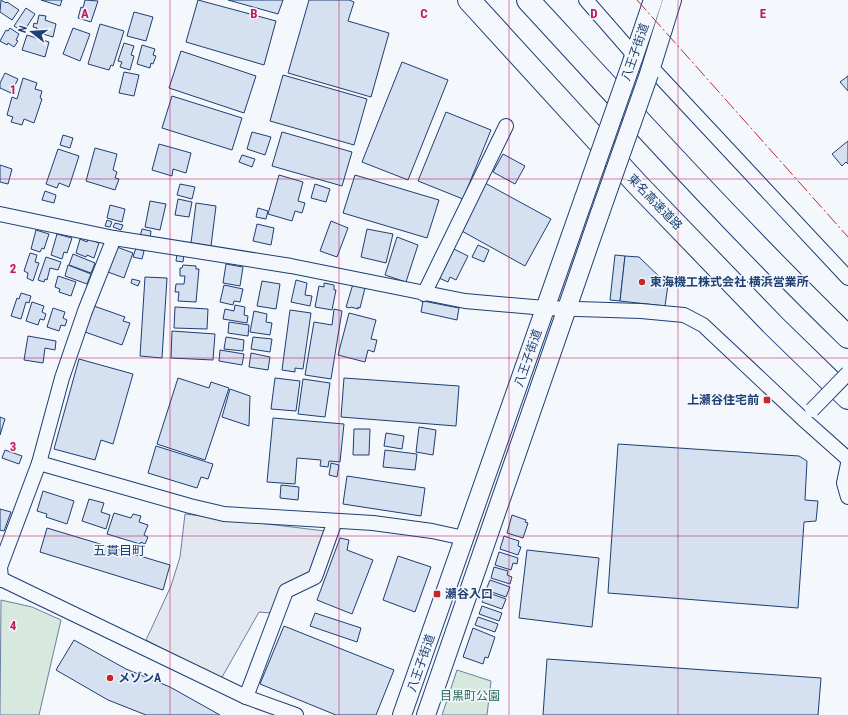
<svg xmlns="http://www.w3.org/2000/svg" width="848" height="715" font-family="'Roboto Condensed','Noto Sans JP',sans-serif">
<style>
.green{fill:#d7e8df;stroke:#687fa3}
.parking{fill:#e3e8f0;stroke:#687fa3}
.building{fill:#d5e0f0;stroke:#1d3f73}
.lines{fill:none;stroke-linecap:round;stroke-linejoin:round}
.minor-casing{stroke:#1d3f73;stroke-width:16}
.tertiary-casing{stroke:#1d3f73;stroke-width:20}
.motorway-casing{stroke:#1d3f73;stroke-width:24}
.minor{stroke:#f4f7fb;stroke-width:14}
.tertiary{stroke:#f4f7fb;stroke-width:18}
.motorway{stroke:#f4f7fb;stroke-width:22}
.minor-bridge-casing{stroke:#1d3f73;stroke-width:16;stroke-linecap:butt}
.tertiary-bridge-casing{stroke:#1d3f73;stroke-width:20;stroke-linecap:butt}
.minor-bridge{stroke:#f4f7fb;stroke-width:14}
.tertiary-bridge{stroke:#f4f7fb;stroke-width:18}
.power{stroke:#c62828;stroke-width:1;stroke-dasharray:14 3 2 3;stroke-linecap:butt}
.grid{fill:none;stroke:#c2185b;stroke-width:1;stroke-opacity:0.55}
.poi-dot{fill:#c62828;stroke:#f4f7fb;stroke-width:1.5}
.labels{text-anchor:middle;stroke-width:3;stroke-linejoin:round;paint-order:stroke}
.street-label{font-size:12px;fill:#1d3f73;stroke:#f4f7fb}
.poi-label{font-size:12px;font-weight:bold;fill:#1d3f73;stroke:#f4f7fb;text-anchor:start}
.park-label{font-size:12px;fill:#2c6c60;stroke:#f4f7fb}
.neighbourhood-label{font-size:13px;fill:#1d3f73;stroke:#f4f7fb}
.grid-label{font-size:13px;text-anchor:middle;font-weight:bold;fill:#c2185b;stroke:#f4f7fb;stroke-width:3;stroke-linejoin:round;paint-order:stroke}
</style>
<rect width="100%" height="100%" fill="#f4f7fb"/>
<!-- green -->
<g class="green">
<polygon points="1,600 32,607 61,620 39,715 0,715"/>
<polygon points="457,670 491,681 487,715 442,715"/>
</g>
<!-- parking -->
<polygon class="parking" points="185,514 325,531 311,572 271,613 259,612 221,679 146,640 171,586 180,557"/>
<!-- building -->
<g class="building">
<polygon points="1,0 6,3 7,2 19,10 12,20 0,12"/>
<polygon points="41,0 62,0 60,6"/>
<polygon points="85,0 98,1 91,22 78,18 81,7 83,8"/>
<polygon points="198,0 276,21 264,65 186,42"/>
<polygon points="228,0 283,0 278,14"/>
<polygon points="309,0 349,0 354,2 348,21 389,33 371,97 288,73"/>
<polygon points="26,8 35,14 26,28 23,26 20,30 14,26"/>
<polygon points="134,12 153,17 146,41 127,36"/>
<polygon points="39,15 46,16 45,20 56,24 53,37 36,32 37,28 33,27 34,23 37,24"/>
<polygon points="100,24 124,31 113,66 111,65 109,70 88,64"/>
<polygon points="10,28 19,34 16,40 18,41 14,47 8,43 7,45 0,41 6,30 8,31"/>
<polygon points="73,28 90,34 80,61 63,54"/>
<polygon points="27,35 49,42 45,57 22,50"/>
<polygon points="124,43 134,46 131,55 134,56 130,70 120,67 122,62 118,61"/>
<polygon points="142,45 155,49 153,55 156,56 153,64 151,63 150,68 137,64"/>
<polygon points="181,51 256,76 244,113 169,88"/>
<polygon points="402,62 448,80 408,180 362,162"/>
<polygon points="124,72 139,75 134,96 119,93"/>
<polygon points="5,73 18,79 11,93 0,88 0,83"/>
<polygon points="283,75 367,99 354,145 270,121"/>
<polygon points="848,76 848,91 840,82"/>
<polygon points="23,78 37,83 35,89 42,91 40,98 42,99 34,123 24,119 22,125 11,122 13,117 7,115 12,97 17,99"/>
<polygon points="172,96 242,118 232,150 162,128"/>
<polygon points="446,112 491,130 463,199 418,181"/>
<polygon points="252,132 271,137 265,155 247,149"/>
<polygon points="282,132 352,152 342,186 272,166"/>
<polygon points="63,135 73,138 70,148 60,145"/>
<polygon points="848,141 848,164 846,162 842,166 832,154"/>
<polygon points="159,144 191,153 186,173 173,169 172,176 152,170"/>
<polygon points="95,148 117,154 113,170 117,172 115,178 119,179 115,190 86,181"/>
<polygon points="58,149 79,156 69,187 59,183 57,188 46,184"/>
<polygon points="503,154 525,166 515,184 493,172"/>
<polygon points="242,155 255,159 252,167 239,162"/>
<polygon points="0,165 12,169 8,184 0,182"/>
<polygon points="279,175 303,182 298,201 305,203 302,213 295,211 292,221 268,214"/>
<polygon points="355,175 439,200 427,238 343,213"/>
<polygon points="485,183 551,219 525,266 460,230"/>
<polygon points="180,184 195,187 192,199 177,195"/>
<polygon points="315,184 330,189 326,202 311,198"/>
<polygon points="45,191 56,195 54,203 42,200"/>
<polygon points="178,199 192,202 189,217 175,215"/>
<polygon points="150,201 166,204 160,230 145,227"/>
<polygon points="196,203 216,206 211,246 191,243"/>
<polygon points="110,205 125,209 122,222 107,218"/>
<polygon points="258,208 268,211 266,219 256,217"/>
<polygon points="107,220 112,222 110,227 105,226"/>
<polygon points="331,221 348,228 337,257 320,251"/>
<polygon points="115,223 123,225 121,230 113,227"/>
<polygon points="257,224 274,228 271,245 253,241"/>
<polygon points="142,229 151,231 150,239 140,237"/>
<polygon points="367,229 393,234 386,263 361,257"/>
<polygon points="36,230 49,234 44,249 42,248 40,252 31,249"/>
<polygon points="57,234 72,238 67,253 64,252 62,259 51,255"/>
<polygon points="397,237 418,245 406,282 385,275"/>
<polygon points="80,239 87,242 88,239 99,243 94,258 87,255 86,257 76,253"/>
<polygon points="478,245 489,250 484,262 472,257"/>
<polygon points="117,247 133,253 124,278 108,272"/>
<polygon points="136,248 144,251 142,259 133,257"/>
<polygon points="454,249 468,256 456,280 450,277 448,282 439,278"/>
<polygon points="30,253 37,255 35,262 39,263 33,281 27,278 28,273 24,271"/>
<polygon points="73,254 95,263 91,273 69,265"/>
<polygon points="177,254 184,255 183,262 176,261"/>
<polygon points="615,255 625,256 620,301 610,300"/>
<polygon points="625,256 639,257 668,285 665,306 620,301"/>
<polygon points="46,257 61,262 58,270 50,268 47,280 45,279 44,282 38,280"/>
<polygon points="226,264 243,267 240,286 223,283"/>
<polygon points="68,265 91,274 87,284 65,276"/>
<polygon points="183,265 196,266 196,269 199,269 196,302 178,301 179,292 175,292 176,284 184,284 185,276 180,276 180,268 182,268"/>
<polygon points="58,276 76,282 71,296 59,292 60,289 55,287"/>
<polygon points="145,277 167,278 162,358 140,356"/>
<polygon points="132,279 140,281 138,286 131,283"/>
<polygon points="296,280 307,283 305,295 312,296 310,306 291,302"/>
<polygon points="262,281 280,284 276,309 257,306"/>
<polygon points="324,283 334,285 334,290 336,290 332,310 315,307 319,286 324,287"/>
<polygon points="353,284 365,288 360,308 358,307 358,309 351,307 350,308 346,307"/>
<polygon points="224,285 243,289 240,302 234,301 233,305 220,302"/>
<polygon points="21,293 31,296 29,303 26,302 21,319 11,316 17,298 19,299"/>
<polygon points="423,301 459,308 457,320 421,312"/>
<polygon points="32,302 44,306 42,312 46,314 44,320 40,319 38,325 26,321"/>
<polygon points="235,305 245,307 244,315 248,316 247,323 223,319 225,309 234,311"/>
<polygon points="94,306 125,317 123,321 130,323 122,345 85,332"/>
<polygon points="175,307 208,309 207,329 174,328"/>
<polygon points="53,308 65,312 63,318 67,320 65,326 61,325 59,331 47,327"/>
<polygon points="334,309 342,311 331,379 305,375 314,322 332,325"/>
<polygon points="290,310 311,313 303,369 295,368 295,372 282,370"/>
<polygon points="254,311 267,314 266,322 272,323 270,335 250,332"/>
<polygon points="349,313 376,320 371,339 377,340 374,352 368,350 365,362 338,355"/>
<polygon points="229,322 249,325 248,336 228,333"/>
<polygon points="172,331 215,334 213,360 171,358"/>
<polygon points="28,336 56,341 55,350 45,348 43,363 24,360"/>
<polygon points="226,337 244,340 243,351 224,349"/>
<polygon points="253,337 272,339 270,352 251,349"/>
<polygon points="220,350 244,354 242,365 219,361"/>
<polygon points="251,353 270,357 268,370 249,367"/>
<polygon points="79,359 133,374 113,444 101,440 95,460 54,449"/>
<polygon points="178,378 209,388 211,382 229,388 205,460 157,444"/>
<polygon points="275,378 300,381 296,411 271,409"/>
<polygon points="344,378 459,386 456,426 341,417"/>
<polygon points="303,379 330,383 325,417 298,414"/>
<polygon points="230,389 250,396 249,426 222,417"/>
<polygon points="0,417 5,419 0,435"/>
<polygon points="273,418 344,424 340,462 329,461 328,467 320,466 321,460 297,458 295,484 267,482"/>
<polygon points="419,427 436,430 433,455 416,452"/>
<polygon points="354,429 370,429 369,455 353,455"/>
<polygon points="386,433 404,436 402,449 384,446"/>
<polygon points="618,444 799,456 807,461 805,500 818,501 816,521 804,522 798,608 608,593"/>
<polygon points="156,446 213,464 208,479 201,477 197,488 148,473"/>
<polygon points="5,450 22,456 19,464 2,458"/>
<polygon points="385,450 417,454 415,470 383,467"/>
<polygon points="331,463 339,465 337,477 329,475"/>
<polygon points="347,476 425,488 421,516 343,504"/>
<polygon points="281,485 299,487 298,500 280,498"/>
<polygon points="43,491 74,501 67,524 46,517 47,514 37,511"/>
<polygon points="89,499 104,503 101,512 110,515 106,529 82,521"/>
<polygon points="0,509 11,512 4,531 0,530"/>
<polygon points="114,513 131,518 133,514 141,516 139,522 148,525 144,535 148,537 145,544 141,542 140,544 107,534"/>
<polygon points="512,515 526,520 525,522 528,523 523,538 507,533"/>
<polygon points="47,528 170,565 163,590 40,552"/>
<polygon points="504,536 519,541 518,546 521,547 518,555 500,549"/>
<polygon points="340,538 349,540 347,550 373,560 352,614 317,600"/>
<polygon points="527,550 599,558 592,627 519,618"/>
<polygon points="499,552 518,558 517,564 513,563 511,570 495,565"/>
<polygon points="398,556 431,567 415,612 383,600"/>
<polygon points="494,567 508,571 507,575 512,577 510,584 491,578"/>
<polygon points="490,580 510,587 506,597 486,590"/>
<polygon points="486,592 506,599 502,609 482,602"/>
<polygon points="482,606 502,613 499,621 479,614"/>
<polygon points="315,613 361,628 357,642 310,626"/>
<polygon points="478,617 498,624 495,632 475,625"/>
<polygon points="284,626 394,670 376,715 336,715 260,684"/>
<polygon points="473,628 495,637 488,658 485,657 483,664 463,657"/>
<polygon points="74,640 126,669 170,687 220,715 146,715 108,700 56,670"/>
<polygon points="547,659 821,678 818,715 543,715"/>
</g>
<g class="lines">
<defs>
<g id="minor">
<polyline points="586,0 634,55"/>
<polyline points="651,67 848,278"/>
<polyline points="0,214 114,238 291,266 465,301 545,308 641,311 684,315 703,325 803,419 848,459"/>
<polyline points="424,294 506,126"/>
<polyline points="39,463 190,506 224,514 373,523 432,531 464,538"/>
<polyline points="848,464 844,483 848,497"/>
<polyline points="1,579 0,567 39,463 62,378 85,311 114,238"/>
<polyline points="0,580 1,579 246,697 296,715"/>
<polyline points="246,697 286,591 315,577 335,521"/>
</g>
<g id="tertiary">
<polyline points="633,59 653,0"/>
<polyline points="649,74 672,0"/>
<polyline points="402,715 584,198"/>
<polyline points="426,715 600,213"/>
</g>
<g id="motorway">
<polyline points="469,0 638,185 774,326 848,398"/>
<path d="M528,0C633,114 737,229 848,337"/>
</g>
</defs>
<!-- minor casing -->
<use href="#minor" class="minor-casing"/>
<!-- tertiary casing -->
<use href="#tertiary" class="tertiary-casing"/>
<!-- motorway casing -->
<use href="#motorway" class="motorway-casing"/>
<!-- minor -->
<use href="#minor" class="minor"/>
<!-- tertiary -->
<use href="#tertiary" class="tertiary"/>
<!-- motorway -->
<use href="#motorway" class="motorway"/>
<defs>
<polyline id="minor-bridge" points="812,410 848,373"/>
<g id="tertiary-bridge">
<polyline points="584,198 633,59"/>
<polyline points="600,213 649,74"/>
</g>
</defs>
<!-- minor-bridge casing -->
<use href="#minor-bridge" class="minor-bridge-casing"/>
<!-- tertiary-bridge casing -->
<use href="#tertiary-bridge" class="tertiary-bridge-casing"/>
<!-- minor-bridge -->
<use href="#minor-bridge" class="minor-bridge"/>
<!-- tertiary-bridge -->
<use href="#tertiary-bridge" class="tertiary-bridge"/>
<!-- power -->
<polyline class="power" points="637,0 848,237"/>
</g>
<!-- grid -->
<path class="grid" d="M170,0V715M339,0V715M509,0V715M678,0V715M0,179H848M0,358H848M0,536H848"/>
<!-- markers -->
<g class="poi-dot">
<circle cx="642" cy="282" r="4"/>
<rect x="763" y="396" width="8" height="8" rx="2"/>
<rect x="433" y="590" width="8" height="8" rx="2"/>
<circle cx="110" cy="678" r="4"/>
</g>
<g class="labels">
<!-- street labels -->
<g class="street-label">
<text transform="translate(635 52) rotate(-71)" y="4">八王子街道</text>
<text transform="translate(655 202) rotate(46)" y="4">東名高速道路</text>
<text transform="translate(528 358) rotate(-71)" y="4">八王子街道</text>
<text transform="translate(421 663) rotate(-71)" y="4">八王子街道</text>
</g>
<!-- poi labels -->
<g class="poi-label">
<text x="650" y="286">東海機工株式会社 横浜営業所</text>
<text x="759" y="404" text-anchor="end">上瀬谷住宅前</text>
<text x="445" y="598">瀬谷入口</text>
<text x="118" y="682">メゾンA</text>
</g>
<!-- park labels -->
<g class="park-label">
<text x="470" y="700">目黒町公園</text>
</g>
<!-- neighbourhood labels -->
<g class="neighbourhood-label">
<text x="119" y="555">五貫目町</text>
</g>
</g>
<g class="grid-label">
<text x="85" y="18">A</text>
<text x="254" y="18">B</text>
<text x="424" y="18">C</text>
<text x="594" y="18">D</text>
<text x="763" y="18">E</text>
<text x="13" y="94">1</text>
<text x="13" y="273">2</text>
<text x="13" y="451">3</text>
<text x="13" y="630">4</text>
</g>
<!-- north arrow -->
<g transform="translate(32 32) rotate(287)" stroke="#f4f7fb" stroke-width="3" paint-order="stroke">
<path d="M0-3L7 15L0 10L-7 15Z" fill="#1d3f73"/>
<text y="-6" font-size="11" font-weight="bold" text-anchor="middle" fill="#1d3f73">N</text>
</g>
</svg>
